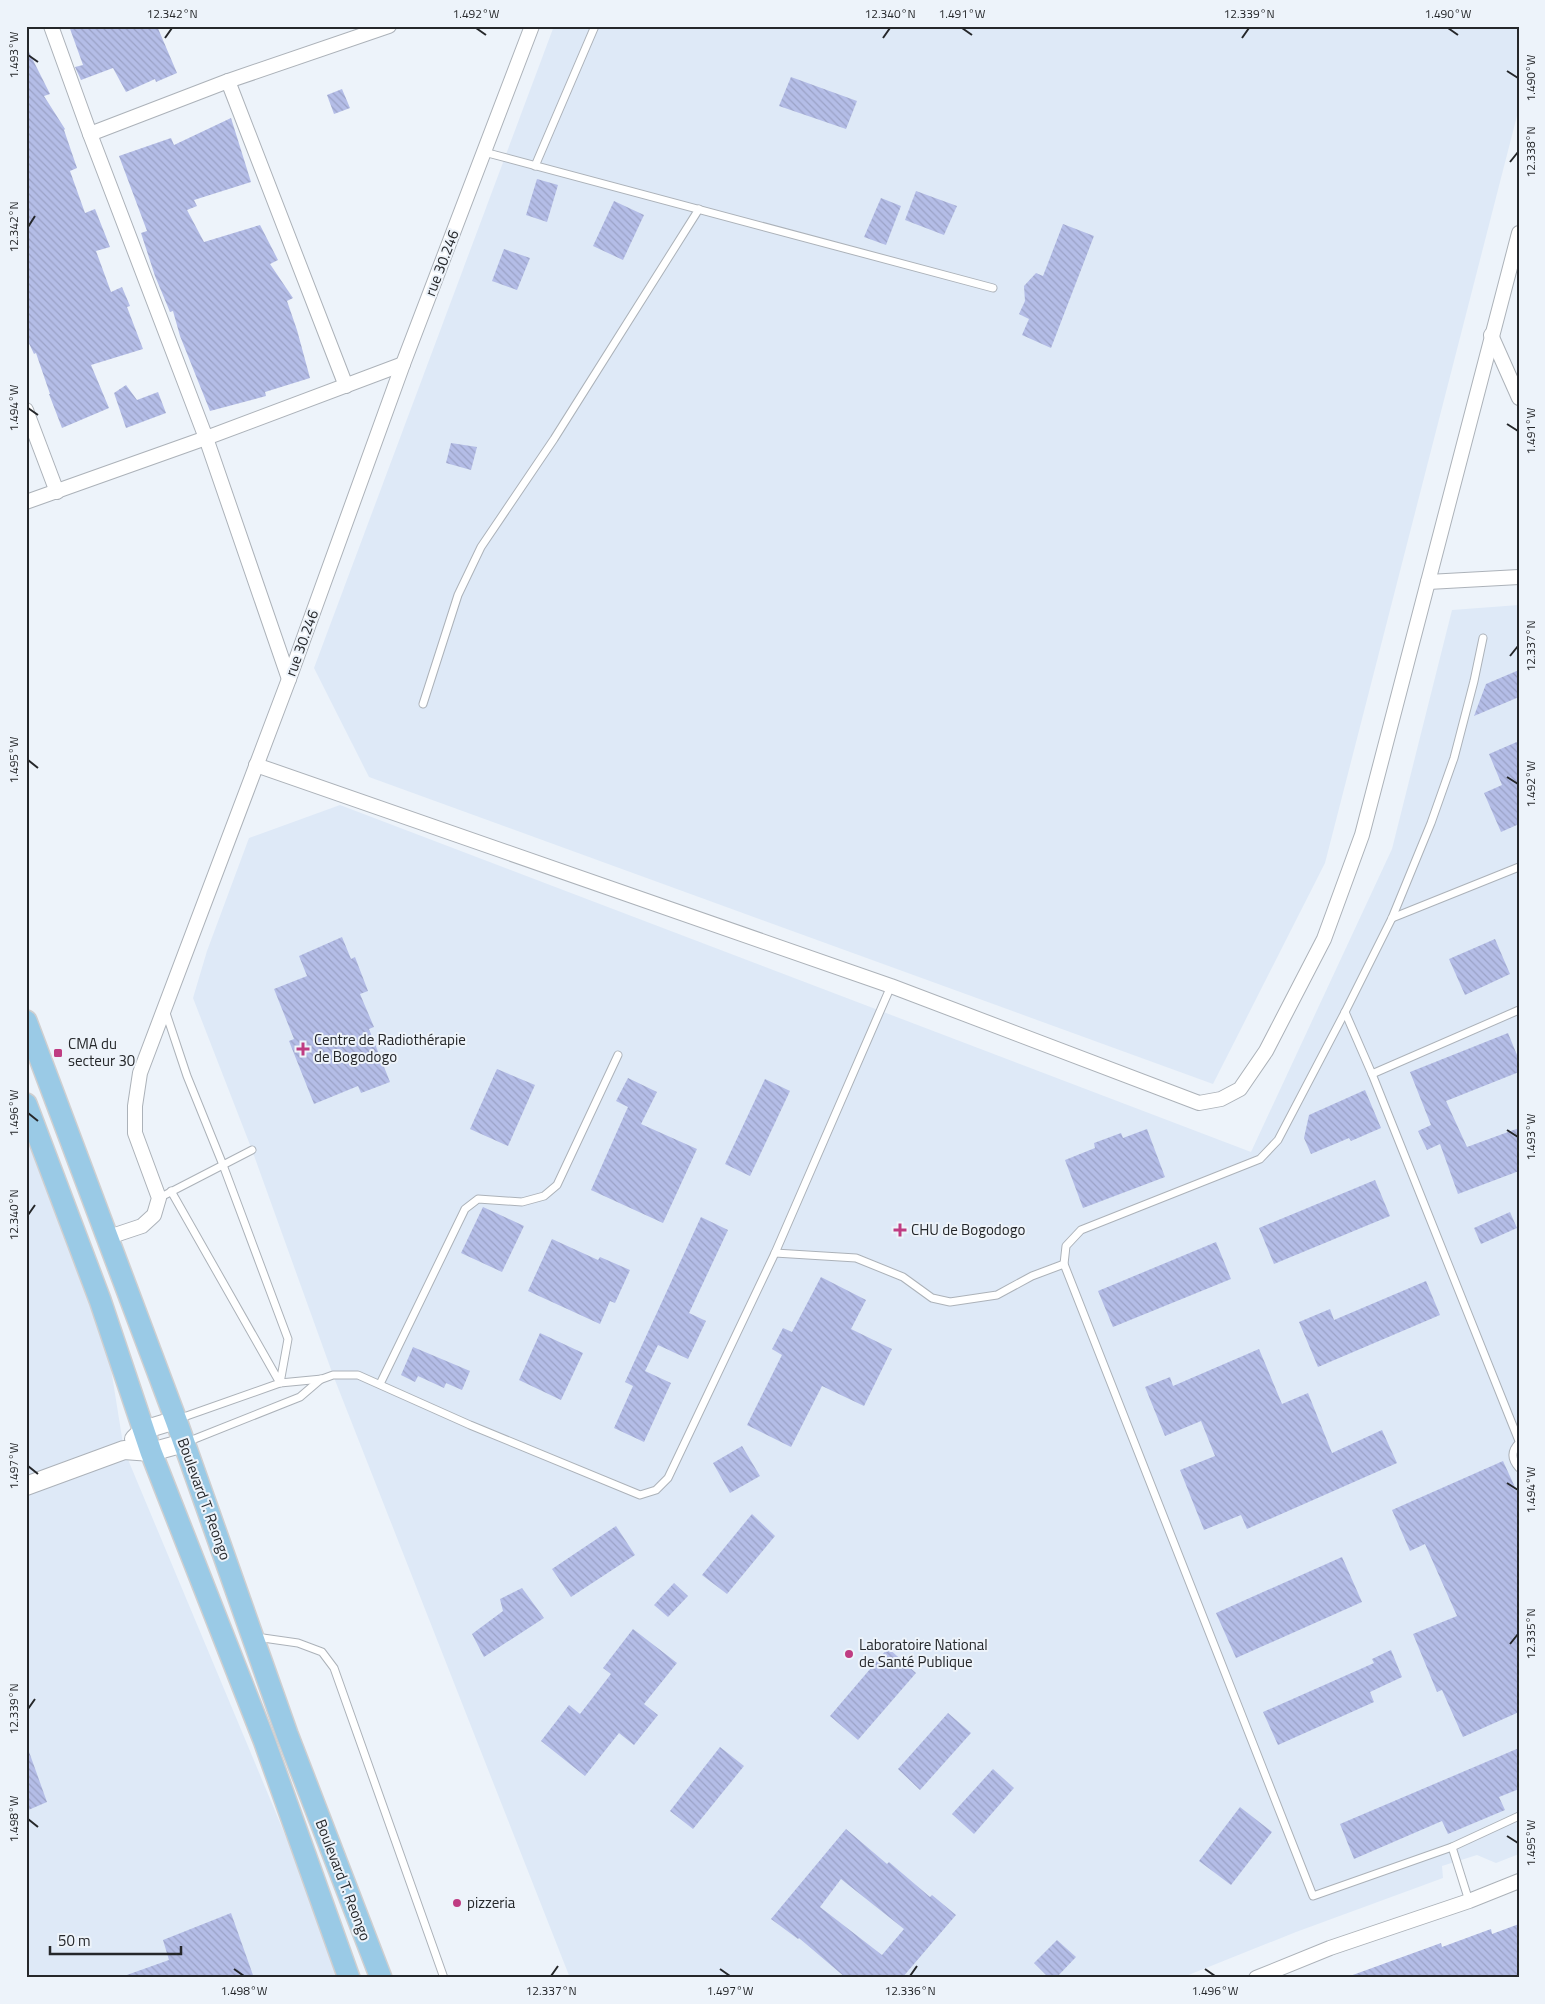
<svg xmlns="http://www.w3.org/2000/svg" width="1545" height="2004" font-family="'Titillium Web',sans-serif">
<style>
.built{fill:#dee9f7}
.building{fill:url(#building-back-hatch);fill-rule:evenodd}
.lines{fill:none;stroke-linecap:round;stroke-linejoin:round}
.service-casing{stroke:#acb2b9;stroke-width:9}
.minor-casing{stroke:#acb2b9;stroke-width:16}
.tertiary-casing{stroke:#acb2b9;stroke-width:20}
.primary-casing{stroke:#cfcfd0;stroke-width:24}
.service{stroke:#fff;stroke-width:7}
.minor{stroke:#fff;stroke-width:14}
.tertiary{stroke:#fff;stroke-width:18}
.primary{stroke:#9acae6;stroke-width:21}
.ticks{fill:none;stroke:#25272a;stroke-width:2}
.poi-dot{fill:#bf3c82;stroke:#edf3fa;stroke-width:2}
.labels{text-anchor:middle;stroke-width:4;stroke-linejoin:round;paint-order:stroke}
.street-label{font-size:15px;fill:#25272a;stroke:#edf3fa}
.poi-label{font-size:15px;fill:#25272a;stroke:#edf3fa;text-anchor:start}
.neatline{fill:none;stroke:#25272a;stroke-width:2}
.ticks-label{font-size:12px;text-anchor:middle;fill:#25272a}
</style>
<defs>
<pattern id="building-back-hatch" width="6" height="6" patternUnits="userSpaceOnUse" patternTransform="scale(1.25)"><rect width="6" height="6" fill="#b4bde7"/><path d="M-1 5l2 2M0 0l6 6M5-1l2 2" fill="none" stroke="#9ba2c6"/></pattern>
</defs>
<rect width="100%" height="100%" fill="#edf3fa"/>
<!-- built -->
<g class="built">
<polygon points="554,26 1519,26 1519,108 1325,863 1213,1084 369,777 314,668"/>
<polygon points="1519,605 1519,1854 1496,1863 1477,1855 1442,1866 1443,1878 1296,1932 1181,1978 570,1978 333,1375 252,1150 193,998 207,951 249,838 340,805 1251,1152 1392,849 1452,610"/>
<polygon points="26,1104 100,1300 124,1450 345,1978 26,1978"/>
</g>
<!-- building -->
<g class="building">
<polygon points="69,26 157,26 177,73 156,82 155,79 126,92 113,68 81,80 75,67 83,65"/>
<polygon points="26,46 50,94 44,96 65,129 64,130 77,168 70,171 85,213 95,209 110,247 96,251 111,292 122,287 130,306 127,307 143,349 91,365 109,408 62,428 49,394 50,394 36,353 34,354 26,337"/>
<polygon points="791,77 857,101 846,129 779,106"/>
<polygon points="342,89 350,108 334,114 327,95"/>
<polygon points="231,118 251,182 194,200 197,206 187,210 204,242 260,225 278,260 270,264 293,298 287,301 297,330 310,378 265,392 266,396 210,411 180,336 173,311 170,312 155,276 141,233 147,231 119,156 171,138 174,145"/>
<polygon points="537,179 558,185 547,222 526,215"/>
<polygon points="916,191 957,206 944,235 905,220"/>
<polygon points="881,198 901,206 886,245 864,237"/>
<polygon points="614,201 644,215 623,260 593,246"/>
<polygon points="1063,224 1094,236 1051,348 1022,335 1029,319 1019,314 1025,301 1024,286 1036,273 1043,276"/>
<polygon points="504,249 530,258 517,290 492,281"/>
<polygon points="126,385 137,400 158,392 166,413 126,428 114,393"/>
<polygon points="451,443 477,447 471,470 446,463"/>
<polygon points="1519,670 1519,697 1474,716 1486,684"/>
<polygon points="1519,741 1519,824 1501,832 1484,793 1502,785 1489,754"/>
<polygon points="342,937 351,959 355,957 368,991 360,994 374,1027 369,1029 390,1082 361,1093 358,1086 314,1104 289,1041 294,1039 274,989 307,976 299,956"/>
<polygon points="1495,939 1510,974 1465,995 1449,959"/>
<polygon points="1508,1033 1519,1060 1519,1072 1446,1101 1467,1147 1519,1128 1519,1171 1458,1194 1440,1144 1427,1150 1418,1131 1431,1125 1410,1072"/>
<polygon points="497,1069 535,1085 508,1146 470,1129"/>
<polygon points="628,1078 657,1092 641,1124 697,1149 663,1223 591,1190 628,1107 616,1101"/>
<polygon points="765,1079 790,1091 750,1176 725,1164"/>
<polygon points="1365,1090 1381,1128 1351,1141 1349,1138 1311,1154 1304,1138 1309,1115"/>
<polygon points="1147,1129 1165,1177 1083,1208 1065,1160 1095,1148 1094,1143 1121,1133 1123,1138"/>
<polygon points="1375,1180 1390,1216 1274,1264 1259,1228"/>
<polygon points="483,1207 524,1226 502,1272 461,1253"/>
<polygon points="1510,1212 1517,1228 1481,1244 1474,1228"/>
<polygon points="701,1217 728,1230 689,1313 706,1321 688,1359 658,1345 645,1371 671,1383 644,1442 614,1428 633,1386 625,1382"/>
<polygon points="552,1239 598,1260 600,1257 630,1270 615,1303 610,1301 600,1324 528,1291"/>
<polygon points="1216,1242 1231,1279 1113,1327 1098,1291"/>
<polygon points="821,1277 866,1300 851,1329 892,1349 864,1406 822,1386 791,1447 747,1425 782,1355 772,1349 783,1328 792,1332"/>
<polygon points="1426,1281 1440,1315 1318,1367 1299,1322 1330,1309 1334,1320"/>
<polygon points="540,1333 583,1353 561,1400 519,1380"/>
<polygon points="413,1347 470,1371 462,1390 446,1383 444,1388 418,1376 415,1382 401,1375"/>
<polygon points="1259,1349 1282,1404 1308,1393 1332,1453 1382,1430 1397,1463 1247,1529 1241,1515 1204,1530 1180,1470 1215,1456 1201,1421 1165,1436 1145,1387 1170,1377 1173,1386"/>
<polygon points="742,1446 760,1476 730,1493 713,1463"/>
<polygon points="1503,1461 1519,1496 1519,1712 1463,1737 1442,1690 1437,1692 1413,1634 1457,1616 1425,1544 1410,1551 1392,1510"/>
<polygon points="752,1514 775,1536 727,1594 702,1575"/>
<polygon points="616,1526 635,1555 571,1597 552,1569"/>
<polygon points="1342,1557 1362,1602 1236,1658 1216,1613"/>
<polygon points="674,1583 688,1596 668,1617 654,1605"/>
<polygon points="522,1588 544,1618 484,1657 472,1634 503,1611 500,1599"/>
<polygon points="633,1629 677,1663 644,1704 658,1715 634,1745 619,1733 585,1776 541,1741 569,1705 580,1714 611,1674 603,1668"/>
<polygon points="888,1648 916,1673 858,1740 830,1716"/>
<polygon points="1391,1650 1402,1677 1370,1692 1374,1702 1278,1745 1263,1712 1374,1663 1372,1659"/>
<polygon points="948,1713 971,1733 920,1790 898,1769"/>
<polygon points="720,1747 744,1766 693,1829 670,1811"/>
<polygon points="1519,1748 1519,1789 1499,1797 1505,1810 1448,1834 1442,1821 1354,1859 1340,1824"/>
<polygon points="26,1749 28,1749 47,1802 26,1811"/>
<polygon points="993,1769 1014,1788 974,1834 952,1814"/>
<polygon points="1240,1807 1272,1832 1231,1885 1199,1861"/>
<path d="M846,1829L887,1864L889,1862L930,1897L932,1895L956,1915L902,1978H846L799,1938L798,1939L771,1919ZM841,1879L904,1929L882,1955L820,1907Z"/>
<polygon points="231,1913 254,1978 124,1978 124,1976 169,1960 163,1940"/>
<polygon points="1519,1924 1519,1978 1351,1978 1350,1976 1441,1943 1442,1947 1491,1929 1492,1934"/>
<polygon points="1057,1940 1076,1957 1056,1978 1049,1978 1034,1963"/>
</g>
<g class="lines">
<defs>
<g id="service">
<polyline points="484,152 993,288"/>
<polyline points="535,166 595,26"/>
<polyline points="1483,638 1474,681 1454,758 1431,823 1392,918 1345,1012 1278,1140 1260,1159 1081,1230 1066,1246 1064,1264 1313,1896 1452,1847 1519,1816"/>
<polyline points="423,704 458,595 481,547 554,439 699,209"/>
<polyline points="1392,918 1519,867"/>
<polyline points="165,1010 187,1076 223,1165 288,1339 280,1383 171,1191"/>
<polyline points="1345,1012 1372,1074 1519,1010"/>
<polyline points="1372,1074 1519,1441"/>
<polyline points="159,1198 252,1150"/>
<polyline points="775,1253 856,1258 903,1277 932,1298 950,1302 997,1295 1032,1276 1064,1264"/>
<polyline points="380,1384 465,1209 478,1199 522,1202 544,1196 557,1185 618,1055"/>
<polyline points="178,1419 280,1383 322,1379 333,1375 358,1375 470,1425 640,1495 656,1490 668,1478 775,1253 891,986"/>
<polyline points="187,1442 300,1397 321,1379"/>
<path d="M1519,1443C1511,1451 1511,1459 1519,1468"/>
<polyline points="256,1637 298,1643 322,1652 334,1668 444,1978"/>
<polyline points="1452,1847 1469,1901"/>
</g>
<g id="minor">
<polyline points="51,26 90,134 206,438 289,679"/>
<polyline points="228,81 346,386"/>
<polyline points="90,134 228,81 389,26"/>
<polyline points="1491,335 1519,398"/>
<polyline points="26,410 57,492"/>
<polyline points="26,502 206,438 403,364"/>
<polyline points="1428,582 1519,577"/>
<polyline points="256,765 891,986 1199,1103 1221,1099 1240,1089 1266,1051 1324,939 1362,835 1519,233"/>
<polyline points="109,1237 142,1226 154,1215 159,1198 135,1133 135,1106 140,1073 289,679 403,364 532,26"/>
<polyline points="1256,1978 1330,1948 1469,1901 1519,1881"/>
</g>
<g id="tertiary">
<polyline points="134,1439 143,1430 176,1420"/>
<polyline points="26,1486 124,1450 151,1452 184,1443"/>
</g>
<g id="primary">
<polyline points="26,1021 176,1420 287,1734 381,1978"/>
<polyline points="26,1104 100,1300 151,1452 264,1740 349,1978"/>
</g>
</defs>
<!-- service casing -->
<use href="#service" class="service-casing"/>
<!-- minor casing -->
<use href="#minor" class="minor-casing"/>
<!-- tertiary casing -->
<use href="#tertiary" class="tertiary-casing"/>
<!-- primary casing -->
<use href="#primary" class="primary-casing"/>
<!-- service -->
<use href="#service" class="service"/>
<!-- minor -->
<use href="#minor" class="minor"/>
<!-- tertiary -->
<use href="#tertiary" class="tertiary"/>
<!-- primary -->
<use href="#primary" class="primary"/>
</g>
<!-- ticks -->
<path class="ticks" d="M476,28L486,35M962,28L972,35M1448,28L1458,35M165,38L172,28M883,38L890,28M1242,38L1249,28M28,55L38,62M1507,71L1518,78M1510,162L1518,152M28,227L35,216M28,408L38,415M1507,424L1518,431M1510,656L1518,646M28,760L38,768M1507,777L1518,784M28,1113L38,1121M1507,1130L1518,1137M28,1215L35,1205M28,1466L38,1474M1507,1483L1518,1490M1510,1644L1518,1634M28,1709L35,1699M28,1819L38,1827M1507,1836L1518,1843M234,1969L244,1976M720,1969L730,1976M1205,1969L1215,1976M551,1976L558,1966M910,1976L917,1966"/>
<!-- markers -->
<g class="poi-dot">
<path d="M300.5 1041.5h5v5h5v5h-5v5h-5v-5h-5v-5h5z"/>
<rect x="53" y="1048" width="10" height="10" rx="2.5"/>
<path d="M897.5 1222.5h5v5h5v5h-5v5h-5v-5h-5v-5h5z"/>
<circle cx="849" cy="1654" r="5"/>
<circle cx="457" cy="1903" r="5"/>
</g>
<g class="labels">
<!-- street labels -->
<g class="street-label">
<text transform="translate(442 263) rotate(-69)" y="5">rue 30.246</text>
<text transform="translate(302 643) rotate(-70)" y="5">rue 30.246</text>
<text transform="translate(204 1499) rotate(70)" y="5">Boulevard T. Reongo</text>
<text transform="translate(343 1880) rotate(69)" y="5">Boulevard T. Reongo</text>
</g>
<!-- poi labels -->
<g class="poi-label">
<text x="314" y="1045">Centre de Radiothérapie<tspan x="314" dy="17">de Bogodogo</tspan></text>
<text x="68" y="1049">CMA du<tspan x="68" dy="17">secteur 30</tspan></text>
<text x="911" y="1235">CHU de Bogodogo</text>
<text x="859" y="1650">Laboratoire National<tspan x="859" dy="17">de Santé Publique</tspan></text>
<text x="467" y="1908">pizzeria</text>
</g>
</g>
<!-- border -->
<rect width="1545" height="2004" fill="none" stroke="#edf3fa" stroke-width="55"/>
<!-- scale -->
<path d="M50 1946v8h131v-8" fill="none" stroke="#25272a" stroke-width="2.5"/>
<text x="58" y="1946" font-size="15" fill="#25272a" stroke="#edf3fa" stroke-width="4" paint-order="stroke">50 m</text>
<rect x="28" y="28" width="1490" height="1948" class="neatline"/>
<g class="ticks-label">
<text x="172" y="18">12.342°N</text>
<text x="476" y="18">1.492°W</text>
<text x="890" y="18">12.340°N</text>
<text x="962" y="18">1.491°W</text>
<text x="1249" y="18">12.339°N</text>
<text x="1448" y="18">1.490°W</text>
<text transform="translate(14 55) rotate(-90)" y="4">1.493°W</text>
<text transform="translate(1531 78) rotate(-90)" y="4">1.490°W</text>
<text transform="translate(1531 152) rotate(-90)" y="4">12.338°N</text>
<text transform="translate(14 227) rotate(-90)" y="4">12.342°N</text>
<text transform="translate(14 408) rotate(-90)" y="4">1.494°W</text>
<text transform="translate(1531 431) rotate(-90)" y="4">1.491°W</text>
<text transform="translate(1531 646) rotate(-90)" y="4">12.337°N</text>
<text transform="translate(14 760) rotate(-90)" y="4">1.495°W</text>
<text transform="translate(1531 784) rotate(-90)" y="4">1.492°W</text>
<text transform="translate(14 1113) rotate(-90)" y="4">1.496°W</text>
<text transform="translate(1531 1137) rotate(-90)" y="4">1.493°W</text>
<text transform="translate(14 1215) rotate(-90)" y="4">12.340°N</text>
<text transform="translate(14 1466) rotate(-90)" y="4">1.497°W</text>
<text transform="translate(1531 1490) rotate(-90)" y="4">1.494°W</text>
<text transform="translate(1531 1634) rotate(-90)" y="4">12.335°N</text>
<text transform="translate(14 1709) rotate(-90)" y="4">12.339°N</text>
<text transform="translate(14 1819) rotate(-90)" y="4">1.498°W</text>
<text transform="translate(1531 1843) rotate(-90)" y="4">1.495°W</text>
<text x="244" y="1995">1.498°W</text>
<text x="551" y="1995">12.337°N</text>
<text x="730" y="1995">1.497°W</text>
<text x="910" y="1995">12.336°N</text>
<text x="1215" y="1995">1.496°W</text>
</g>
</svg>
